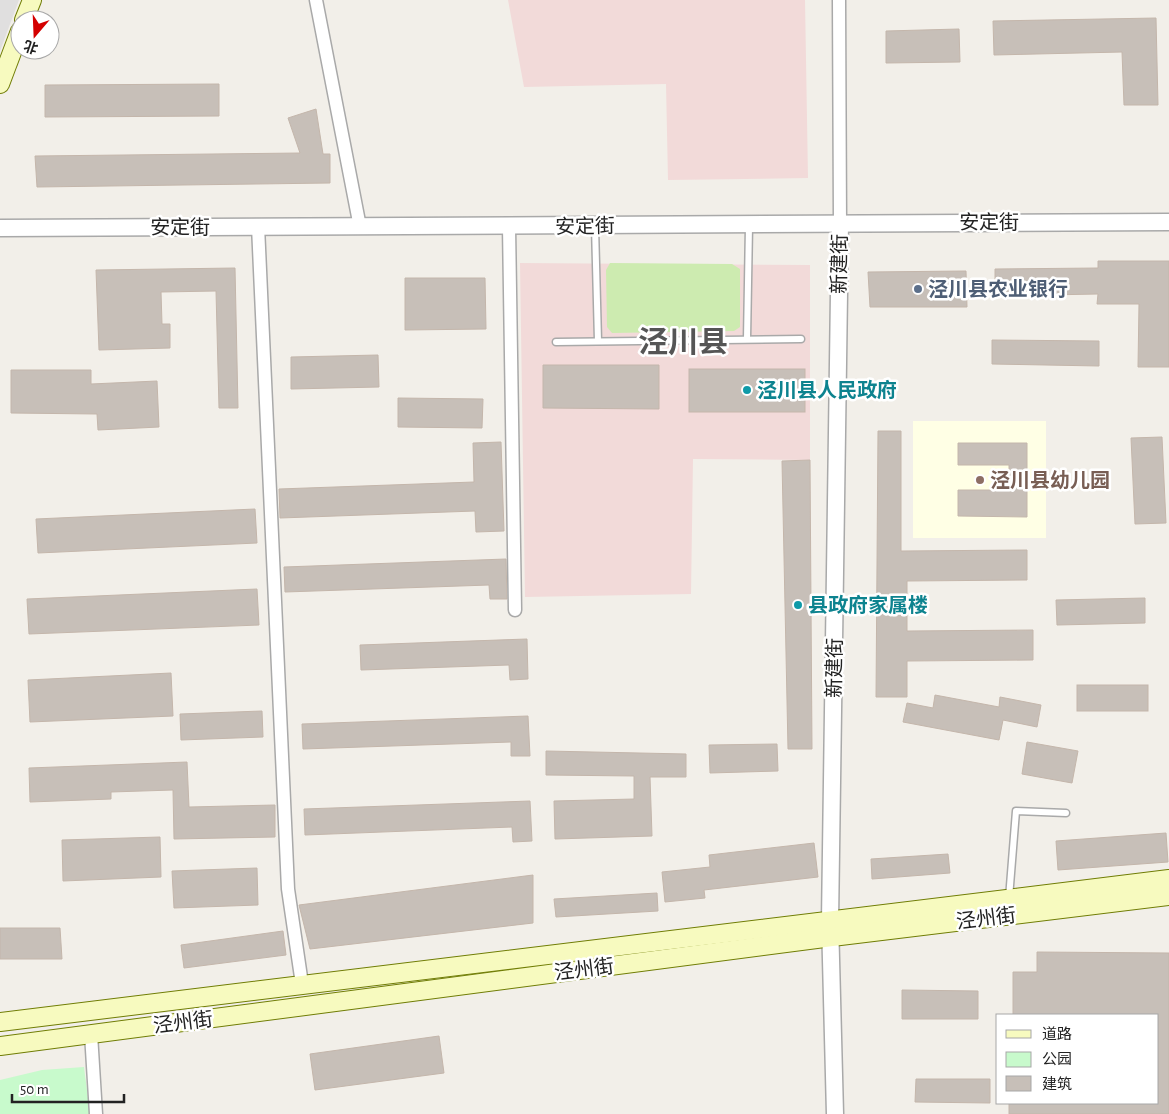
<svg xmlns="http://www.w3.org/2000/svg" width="1169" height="1114" font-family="'Alegreya Sans','Noto Sans SC',sans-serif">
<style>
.residential{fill:#e0dfdf}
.commercial{fill:#f2dad9}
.education{fill:#ffffe5}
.grass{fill:#cdebb0}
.park{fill:#c8facc}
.building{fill:#c7bfb8;stroke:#c4b6ab}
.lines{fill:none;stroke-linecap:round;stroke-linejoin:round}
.service-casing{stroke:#a9a9a9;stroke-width:9}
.minor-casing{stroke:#a9a9a9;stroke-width:15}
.tertiary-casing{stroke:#a9a9a9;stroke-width:19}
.secondary-casing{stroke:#707d05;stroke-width:20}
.service{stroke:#fff;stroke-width:6}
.minor{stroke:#fff;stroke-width:12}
.tertiary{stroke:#fff;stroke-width:16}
.secondary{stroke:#f7fabf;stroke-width:18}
.service-dot{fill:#5c6f8a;stroke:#fff;stroke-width:2}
.culture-dot{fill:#0f9aa8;stroke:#fff;stroke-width:2}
.education-dot{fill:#8d6e63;stroke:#fff;stroke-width:2}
.labels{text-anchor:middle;stroke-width:5;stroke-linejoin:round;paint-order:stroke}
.street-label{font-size:20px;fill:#222;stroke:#fff}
.service-label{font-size:20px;font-weight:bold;fill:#4e5e75;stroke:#fff;text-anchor:start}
.culture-label{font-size:20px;font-weight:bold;fill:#0d838f;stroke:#fff;text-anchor:start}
.education-label{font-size:20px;font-weight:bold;fill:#785e54;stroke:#fff;text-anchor:start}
.town-label{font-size:30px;font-weight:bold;fill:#555;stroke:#fff}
</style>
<rect width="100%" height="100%" fill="#f2efe9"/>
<!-- residential -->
<polygon class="residential" points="0,0 19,0 0,51"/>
<!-- commercial -->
<g class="commercial">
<polygon points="508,0 805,0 808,178 668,180 666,84 524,87"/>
<polygon points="520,263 810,265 810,460 693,459 691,594 525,597"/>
</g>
<!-- education -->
<rect class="education" x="913" y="421" width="133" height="117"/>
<!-- grass -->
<polygon class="grass" points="610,263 732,264 740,269 740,327 734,331 612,333 607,327 606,270"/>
<!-- park -->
<polygon class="park" points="84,1067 90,1114 0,1114 0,1080 42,1070"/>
<!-- building -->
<g class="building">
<polygon points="1156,18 1158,105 1124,105 1122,52 994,55 993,21"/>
<polygon points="959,29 960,62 886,63 886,31"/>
<polygon points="219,84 219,116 45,117 45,85"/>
<polygon points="316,109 323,154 330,154 330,183 37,187 35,156 300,153 288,118"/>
<polygon points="1098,261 1169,261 1169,367 1138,367 1139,304 1097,304 1098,294 995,296 995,269 1098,268"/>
<polygon points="235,268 238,408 219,408 216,291 161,292 162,324 170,324 170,348 99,350 96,270"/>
<polygon points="966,271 967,307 870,307 868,272"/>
<polygon points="405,278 485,278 486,329 405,330"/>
<polygon points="992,340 1099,341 1099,366 992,364"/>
<polygon points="378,355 379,387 291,389 291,357"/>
<polygon points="543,365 659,365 659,409 543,408"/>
<rect x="689" y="369" width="116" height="43"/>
<polygon points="11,370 91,370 91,384 157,381 159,427 98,430 97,414 11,413"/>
<polygon points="398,398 483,399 482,428 398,427"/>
<polygon points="878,431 901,431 901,551 1027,550 1027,580 907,581 907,631 1033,630 1033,660 907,661 907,697 876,697"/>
<polygon points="1162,437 1166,523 1135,524 1131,438"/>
<polygon points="501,442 504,531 476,532 475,511 280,518 279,489 474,482 473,443"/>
<polygon points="958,443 1027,443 1027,517 958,516 958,490 1009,490 1009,465 958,465"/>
<polygon points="810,460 812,749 788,749 782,461"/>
<polygon points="255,509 257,543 38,553 36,519"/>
<polygon points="506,559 507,599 490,599 489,585 285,592 284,567"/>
<polygon points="257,589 259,625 29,634 27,599"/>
<polygon points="1145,598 1145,623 1057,625 1056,600"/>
<polygon points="527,639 528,679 510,680 509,665 361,670 360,645"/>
<polygon points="171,673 173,716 30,722 28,680"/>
<rect x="1077" y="685" width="71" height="26"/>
<polygon points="935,695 999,707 1000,697 1041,705 1037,727 1003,720 999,740 903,722 907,703 933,708"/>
<polygon points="262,711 263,737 181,740 180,714"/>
<polygon points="528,716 530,756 511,756 511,742 303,749 302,724"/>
<polygon points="1027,742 1078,751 1072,783 1022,774"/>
<polygon points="777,744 778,771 710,773 709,745"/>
<polygon points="546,751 686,754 686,777 650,777 652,836 555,839 554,801 634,799 634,776 546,775"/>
<polygon points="187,762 189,807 275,805 275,837 174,839 173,790 111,792 111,799 30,802 29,768"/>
<polygon points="530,801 532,841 513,842 512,827 305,835 304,809"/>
<polygon points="1166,833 1168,862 1058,870 1056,841"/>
<polygon points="160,837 161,877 63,881 62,840"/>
<polygon points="814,843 818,877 704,890 705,898 665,902 662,872 710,867 709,855"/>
<polygon points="948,854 950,873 872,879 871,859"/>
<polygon points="257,868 258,905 174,908 172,871"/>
<polygon points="533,875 533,923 310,949 299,905"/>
<polygon points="657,893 658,911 556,917 554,899"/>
<polygon points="0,928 60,928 62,959 0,959"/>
<polygon points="283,931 286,955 184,968 181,945"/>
<polygon points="1037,952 1169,953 1169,1114 1009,1114 1009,1103 1158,1103 1158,1015 1013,1015 1013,972 1037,972"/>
<polygon points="902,990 978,991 978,1019 902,1019"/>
<polygon points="439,1036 444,1073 315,1090 310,1054"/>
<polygon points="916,1079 990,1079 990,1103 915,1102"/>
</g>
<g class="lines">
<defs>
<g id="service">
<polyline points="595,226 598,341"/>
<polyline points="747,339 749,226"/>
<polyline points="556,342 801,339"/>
<polyline points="1009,898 1016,811 1066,813"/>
</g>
<g id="minor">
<polyline points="316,0 360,227"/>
<polyline points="839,0 840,223"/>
<polyline points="258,226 288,889 302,984"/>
<polyline points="509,227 515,610"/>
<polyline points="91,1034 96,1114"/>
</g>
<g id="tertiary">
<polyline points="0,228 1169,222"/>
<polyline points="835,1114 830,921 840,223"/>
</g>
<g id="secondary">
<polyline points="24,20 32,0"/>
<polyline points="0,84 20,31"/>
<polyline points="0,1022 1169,879"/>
<polyline points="0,1046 832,937 1169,896"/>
</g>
</defs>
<!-- service casing -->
<use href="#service" class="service-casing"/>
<!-- minor casing -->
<use href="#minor" class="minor-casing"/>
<!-- tertiary casing -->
<use href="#tertiary" class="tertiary-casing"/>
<!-- secondary casing -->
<use href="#secondary" class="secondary-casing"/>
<!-- service -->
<use href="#service" class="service"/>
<!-- minor -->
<use href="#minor" class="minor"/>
<!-- tertiary -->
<use href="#tertiary" class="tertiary"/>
<!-- secondary -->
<use href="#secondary" class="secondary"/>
</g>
<!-- markers -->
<circle class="service-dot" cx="918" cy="289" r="5"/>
<g class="culture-dot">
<circle cx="747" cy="390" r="5"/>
<circle cx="798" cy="605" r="5"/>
</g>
<circle class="education-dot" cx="980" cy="480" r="5"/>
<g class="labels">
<!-- street labels -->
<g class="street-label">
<text x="989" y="229">安定街</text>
<text transform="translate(585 226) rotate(-1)" y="7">安定街</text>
<text x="180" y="234">安定街</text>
<text transform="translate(839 264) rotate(-89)" y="7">新建街</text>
<text transform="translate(834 668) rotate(-89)" y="7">新建街</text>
<text transform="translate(986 918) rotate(-7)" y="7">泾州街</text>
<text transform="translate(584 969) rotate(-7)" y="7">泾州街</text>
<text transform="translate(183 1022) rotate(-7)" y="7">泾州街</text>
</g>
<!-- service labels -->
<g class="service-label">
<text x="928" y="296">泾川县农业银行</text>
</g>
<!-- culture labels -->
<g class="culture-label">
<text x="757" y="397">泾川县人民政府</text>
<text x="808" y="612">县政府家属楼</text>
</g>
<!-- education labels -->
<g class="education-label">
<text x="990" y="487">泾川县幼儿园</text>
</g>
<!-- town labels -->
<g class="town-label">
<text x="683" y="352">泾川县</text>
</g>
</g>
<!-- legend -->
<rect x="996" y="1014" width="162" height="90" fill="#ffffff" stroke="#a7a7a7"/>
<rect x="1006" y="1030" width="25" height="8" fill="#f7fabf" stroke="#a7a7a7"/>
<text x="1042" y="1039" font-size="15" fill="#222222">道路</text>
<rect x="1006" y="1052" width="25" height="15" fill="#c8facc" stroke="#a7a7a7"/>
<text x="1042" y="1064" font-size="15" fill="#222222">公园</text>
<rect x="1006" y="1076" width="25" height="15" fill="#c7bfb8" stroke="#a7a7a7"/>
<text x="1042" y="1089" font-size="15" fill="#222222">建筑</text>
<!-- north arrow -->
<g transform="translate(35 35) rotate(199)"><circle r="24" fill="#ffffff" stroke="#a7a7a7"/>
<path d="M0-4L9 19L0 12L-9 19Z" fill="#d40000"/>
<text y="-8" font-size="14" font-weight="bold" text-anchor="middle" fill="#222222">北</text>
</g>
<!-- scale -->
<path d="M12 1094v8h112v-8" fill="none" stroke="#222222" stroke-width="2.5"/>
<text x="20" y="1094" font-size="15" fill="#222222" stroke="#ffffff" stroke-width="4" paint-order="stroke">50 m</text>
</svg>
